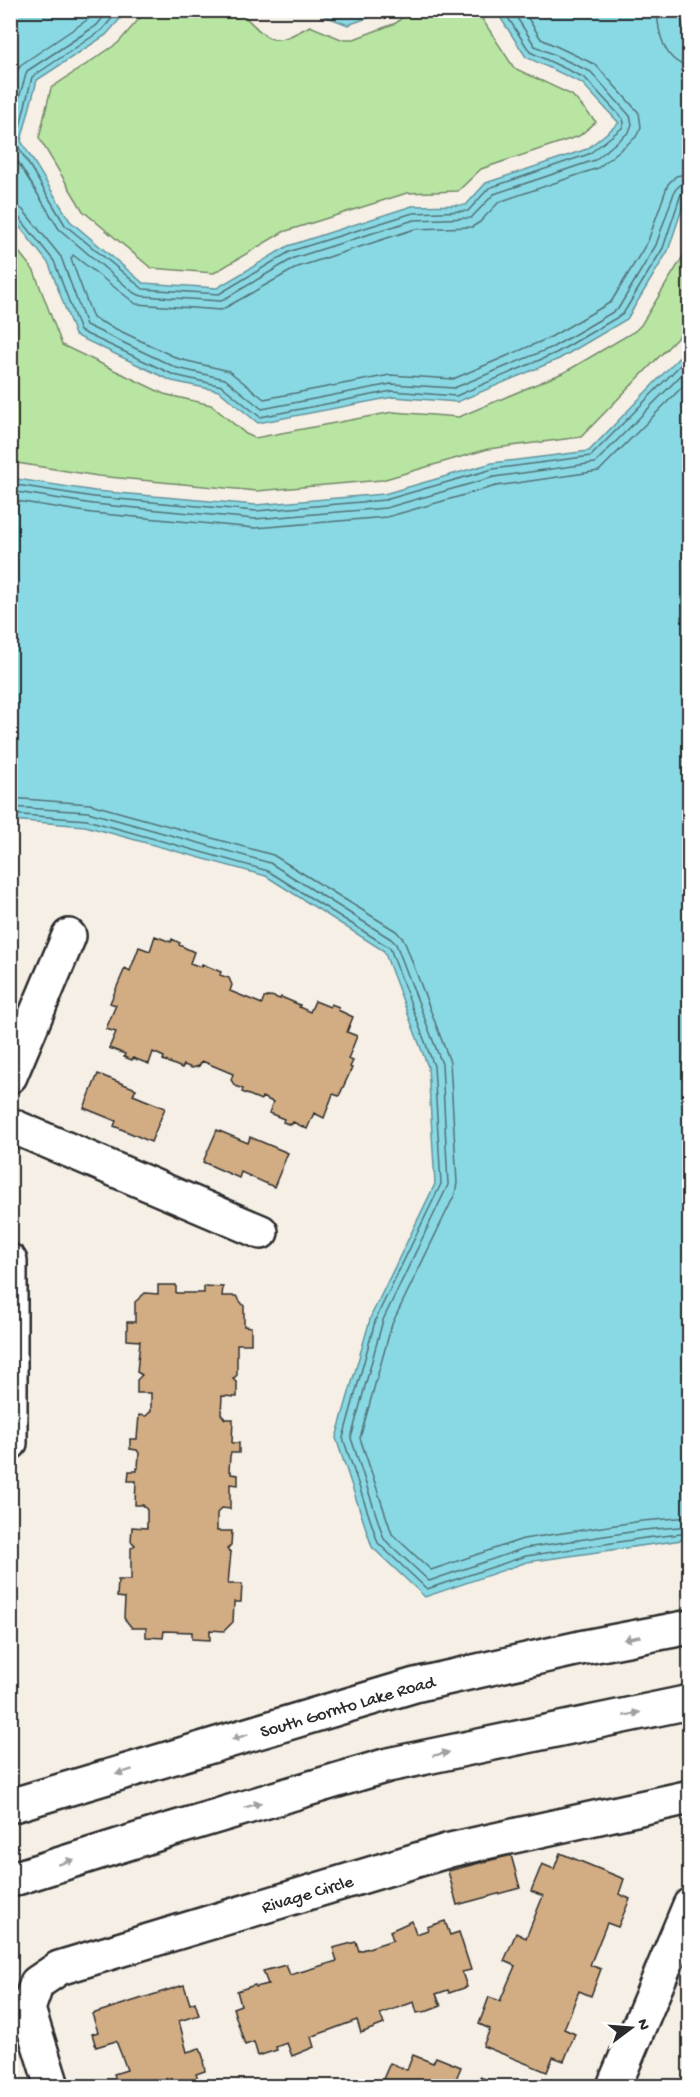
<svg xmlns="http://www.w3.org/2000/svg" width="700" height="2097" font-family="'Gochi Hand',sans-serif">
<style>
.green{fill:#b9e5a3;stroke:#728867;stroke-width:1.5}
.water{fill:#89d9e5;stroke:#63939b;stroke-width:1.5}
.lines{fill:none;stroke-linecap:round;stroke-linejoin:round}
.shore{stroke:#517175;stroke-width:1.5}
.building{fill:#d2ad84;stroke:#2b2b2b;stroke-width:1.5}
.minor-casing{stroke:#2b2b2b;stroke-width:38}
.minor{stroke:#fff;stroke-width:33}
.oneway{fill:#a0a0a0}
.labels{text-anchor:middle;stroke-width:6;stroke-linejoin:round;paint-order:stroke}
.street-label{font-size:18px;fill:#2b2b2b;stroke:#fff}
</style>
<rect width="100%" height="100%" fill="#f6efe6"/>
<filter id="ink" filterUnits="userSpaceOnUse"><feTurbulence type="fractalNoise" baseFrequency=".0167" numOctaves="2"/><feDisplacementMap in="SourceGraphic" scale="12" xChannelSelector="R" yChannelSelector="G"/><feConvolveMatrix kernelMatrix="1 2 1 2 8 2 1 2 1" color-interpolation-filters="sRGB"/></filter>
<g filter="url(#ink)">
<!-- green -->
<g class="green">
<path d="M147,10L239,11C271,41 268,49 310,26L341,39H354L396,23L409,11H477L514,68L572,95L596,122L579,136L481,169L458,191L407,193L283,232L214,273L151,268L83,211L39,138L51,88L118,43Z"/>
<polygon points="689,238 689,320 684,331 581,437 488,449 382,480 257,491 98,476 11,462 11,242 34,271 62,345 164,394 211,405 246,434 255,438 393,412 459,417 565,372 635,331 641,325 684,255"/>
</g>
<!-- water -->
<g class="water">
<polygon points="10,11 127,11 106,35 37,80 21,141 70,221 143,283 217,288 288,246 412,206 466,205 486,183 587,149 619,123 582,83 526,57 496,11 679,11 690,54 689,188 668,251 627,319 559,359 457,402 393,397 258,423 219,391 172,381 75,335 49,264 11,216"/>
<polygon points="312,11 387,11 348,25"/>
<polygon points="689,347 689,1539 527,1562 425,1597 372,1547 336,1438 371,1316 435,1184 428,1067 384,951 266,876 85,826 11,820 11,478 95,491 256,505 384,494 492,463 589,451"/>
</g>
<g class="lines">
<!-- shore -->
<g class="shore">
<polyline points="119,10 102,30 32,77 16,143 65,225 143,289 219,294 291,251 413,213 468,211 489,188 589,154 622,128 624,123 623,119 585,78 530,52 503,10"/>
<polyline points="523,10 541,39 596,65 639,113 641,127 636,137 598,168 499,202 480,222 472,227 415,229 298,267 221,310 136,304 73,255 71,259 93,318 179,359 229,371 264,399 390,375 453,379 549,338 611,302 648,241 668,184 676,176 690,173"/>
<path d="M657,10C658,32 664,64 690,66"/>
<polyline points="10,92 16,72 22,64 90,18 97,10"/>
<polyline points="10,128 27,71 97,25 109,10"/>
<polyline points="10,149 59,229 134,293 142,296 221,301 294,258 414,220 471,218 494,194 595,160 629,132 632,124 630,116 591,72 535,46 512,10"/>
<polyline points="10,206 17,206 23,210 61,257 86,325 177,368 225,379 262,409 391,384 454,388 553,347 618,309 656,245 675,190 681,184 690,182"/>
<polyline points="10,213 18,216 54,261 80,331 174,375 222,386 260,417 392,391 456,396 556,353 623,314 663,248 681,194 685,190 690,190"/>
<polyline points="10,484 94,497 256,511 385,500 493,469 591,456 690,355"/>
<polyline points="10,491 93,504 255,519 386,508 494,477 595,463 690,366"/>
<polyline points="10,500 92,513 255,528 387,517 496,486 599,471 690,379"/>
<polyline points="10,798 90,804 273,855 396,931 404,940 450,1062 457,1183 455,1194 392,1324 360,1438 392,1534 431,1570 523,1539 642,1521 690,1517"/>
<polyline points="10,807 88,812 270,863 391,939 396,944 442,1064 448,1185 383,1320 351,1438 384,1539 429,1581 525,1548 644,1530 690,1526"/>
<polyline points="10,814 87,820 268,871 390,948 434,1066 441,1184 376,1318 343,1438 378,1543 427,1589 526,1556 645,1538 690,1533"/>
</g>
</g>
<!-- building -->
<g class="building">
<polygon points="155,936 171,942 172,939 180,943 179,945 194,952 190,963 201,967 202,964 221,972 220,975 229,978 232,985 230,991 262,1004 264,998 271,996 280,999 281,997 300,1005 299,1007 310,1012 315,1001 330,1007 331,1004 339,1007 338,1010 353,1017 347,1032 357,1036 348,1059 353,1061 350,1067 352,1068 339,1096 333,1094 324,1118 314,1113 307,1129 293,1122 291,1125 283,1122 284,1119 269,1113 273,1102 262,1097 261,1100 242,1092 243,1089 235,1086 231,1080 233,1074 202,1061 199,1066 192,1068 184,1065 182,1068 163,1060 164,1057 153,1052 149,1064 133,1058 132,1060 124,1057 125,1054 109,1048 116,1032 106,1029 116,1005 110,1003 125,968 130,971 139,947 150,951"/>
<polygon points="98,1074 136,1089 133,1095 165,1108 151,1142 114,1126 116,1121 84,1108"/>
<polygon points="217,1130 248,1143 250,1137 288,1153 274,1187 241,1172 239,1178 203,1162"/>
<polygon points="158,1285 176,1285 176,1293 204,1293 204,1286 223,1287 222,1296 236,1296 244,1306 244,1326 251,1327 251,1344 237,1344 237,1375 233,1379 237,1383 237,1397 222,1396 221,1414 225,1419 233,1419 232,1443 239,1443 239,1453 231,1453 230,1456 229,1471 231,1471 231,1474 238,1475 238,1485 230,1484 230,1509 222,1508 217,1513 217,1531 232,1531 231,1545 227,1549 231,1552 228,1584 242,1584 241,1602 234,1602 233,1622 224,1631 210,1630 210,1640 192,1639 192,1632 164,1631 163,1638 146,1637 146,1628 132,1628 124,1618 125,1598 117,1597 118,1580 131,1580 131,1548 135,1545 131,1541 132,1527 147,1528 147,1510 143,1505 135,1505 136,1481 128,1481 129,1471 137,1471 137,1468 138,1468 139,1453 137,1450 130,1449 130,1439 137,1439 139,1415 146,1416 151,1411 151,1393 137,1393 137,1380 142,1375 137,1372 140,1341 127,1340 127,1322 135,1322 135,1302 145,1293 158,1294"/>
<polygon points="560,1853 624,1879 619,1894 630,1899 618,1927 607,1923 590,1965 601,1969 591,1996 579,1991 564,2029 575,2034 564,2061 553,2057 547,2072 483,2046 490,2029 479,2024 489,1997 500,2001 515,1966 504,1961 516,1933 526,1938 543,1896 531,1891 542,1864 554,1869"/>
<polygon points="511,1855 520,1888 457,1905 448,1871"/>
<polygon points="412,1921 416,1934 428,1930 427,1927 445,1921 450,1935 459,1932 471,1970 462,1972 467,1987 449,1993 448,1990 436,1994 441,2006 428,2011 417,2013 414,2002 380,2014 384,2024 361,2033 357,2020 311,2037 314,2047 292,2056 287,2043 276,2047 277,2050 258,2056 254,2042 245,2045 233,2008 241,2005 237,1991 255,1985 256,1987 268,1984 263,1971 286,1965 290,1975 337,1961 333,1948 356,1942 359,1951 393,1940 390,1931"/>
<polygon points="184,1985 190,2004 195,2002 199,2015 179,2021 187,2052 200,2048 204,2060 203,2061 205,2071 196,2074 200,2086 118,2086 114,2074 127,2070 123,2059 116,2041 96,2047 92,2034 98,2032 92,2014"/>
<polygon points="413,2055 433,2063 436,2057 461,2067 456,2079 472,2086 380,2086 390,2063 407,2070"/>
<polygon points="480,2077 502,2086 475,2086"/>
</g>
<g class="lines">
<defs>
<g id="minor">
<polyline points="10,1076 69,936"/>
<polyline points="10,1125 261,1232"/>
<polyline points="10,1261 10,1443"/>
<path id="s1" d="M10,1806L415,1685L580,1648L690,1627"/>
<polyline points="10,1880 163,1832 388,1765 690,1702"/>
<path id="s2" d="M52,2086L28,2009L37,1983L59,1968L450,1850L690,1797"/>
<polyline points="614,2086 690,1905"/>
</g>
</defs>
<!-- minor casing -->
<use href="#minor" class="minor-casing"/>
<!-- minor -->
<use href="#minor" class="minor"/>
</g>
<!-- one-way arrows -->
<defs><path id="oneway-solid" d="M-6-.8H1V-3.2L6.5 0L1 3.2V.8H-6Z" transform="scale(1.5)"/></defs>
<g class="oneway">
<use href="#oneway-solid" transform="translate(632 1638) rotate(169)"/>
<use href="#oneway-solid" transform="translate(632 1714) rotate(-12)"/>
<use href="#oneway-solid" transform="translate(240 1737) rotate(163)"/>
<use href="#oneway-solid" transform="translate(441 1754) rotate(-12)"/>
<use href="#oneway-solid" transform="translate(124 1772) rotate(163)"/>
<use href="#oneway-solid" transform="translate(253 1805) rotate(-17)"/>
<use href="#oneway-solid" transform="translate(66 1862) rotate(-18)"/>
</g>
</g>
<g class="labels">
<!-- street labels -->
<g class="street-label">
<text dy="6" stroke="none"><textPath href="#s1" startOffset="352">South Gornto Lake Road</textPath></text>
<text dy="6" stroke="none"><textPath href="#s2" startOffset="394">Rivage Circle</textPath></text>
</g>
</g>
<!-- margin -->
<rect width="700" height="2097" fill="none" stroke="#fff" stroke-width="36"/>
<rect x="18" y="18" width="664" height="2061" fill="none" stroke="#2b2b2b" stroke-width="2" filter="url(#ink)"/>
<!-- north arrow -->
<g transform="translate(631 2028) rotate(74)" stroke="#ffffff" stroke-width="4.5" paint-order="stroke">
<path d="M0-4.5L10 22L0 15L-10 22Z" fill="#2b2b2b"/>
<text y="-9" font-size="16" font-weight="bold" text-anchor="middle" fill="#2b2b2b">N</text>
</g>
</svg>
